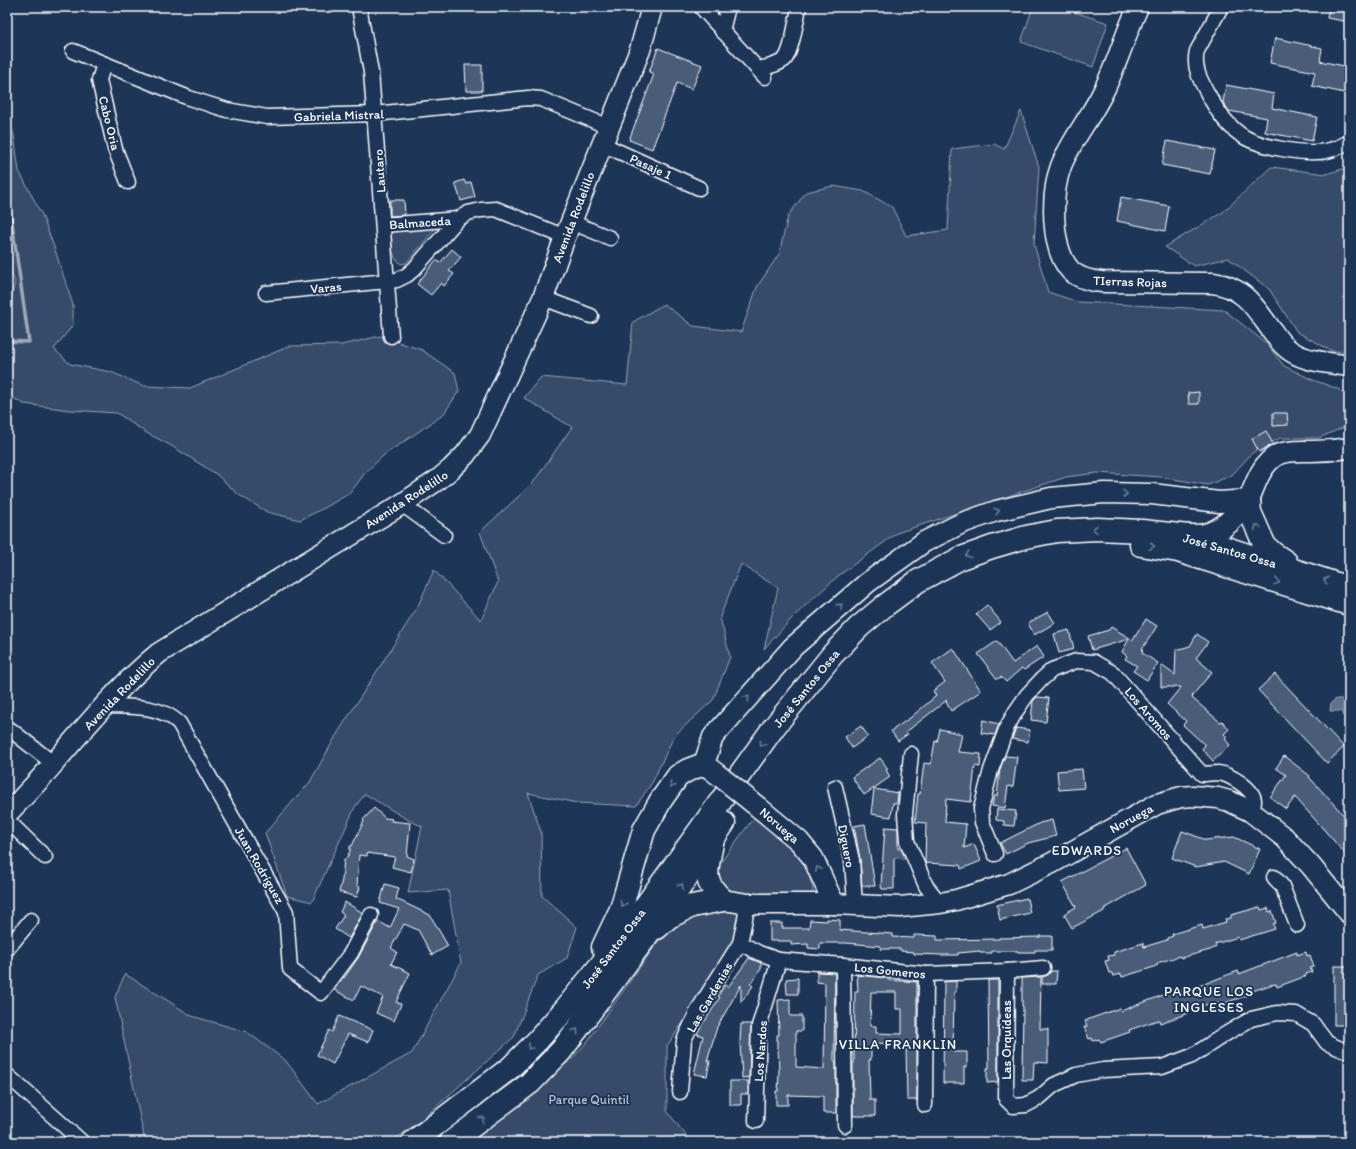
<svg xmlns="http://www.w3.org/2000/svg" width="1356" height="1149" font-family="Itim,sans-serif">
<style>
.green{fill:#364b69;stroke:#9aa5b4}
.water{fill:#617289;stroke:#a0aab8}
.lines{fill:none;stroke-linecap:round;stroke-linejoin:round}
.stream{stroke:#a0aab8;stroke-width:3.5}
.building{fill:#4a5d79;stroke:#fff;fill-rule:evenodd}
.street-casing{stroke:#fff;stroke-width:17}
.secondary-casing{stroke:#fff;stroke-width:23}
.highway-casing{stroke:#fff;stroke-width:25}
.street{stroke:#1d3557;stroke-width:14}
.secondary{stroke:#1d3557;stroke-width:20}
.highway{stroke:#1d3557;stroke-width:22}
.secondary-bridge-casing{stroke:#fff;stroke-width:23;stroke-linecap:butt}
.secondary-bridge{stroke:#1d3557;stroke-width:20}
.oneway{stroke:#6c7c92}
.labels{text-anchor:middle;stroke-width:4;stroke-linejoin:round;paint-order:stroke}
.street-label{font-size:13px;fill:#fff;stroke:#1d3557}
.park-label{font-size:13px;fill:#b9c0ca;stroke:#1d3557}
.neighbourhood-label{font-size:14px;letter-spacing:1px;fill:#fff;stroke:#1d3557}
</style>
<rect width="100%" height="100%" fill="#1d3557"/>
<filter id="ink" filterUnits="userSpaceOnUse"><feTurbulence type="fractalNoise" baseFrequency=".025" numOctaves="2"/><feDisplacementMap in="SourceGraphic" scale="8" xChannelSelector="R" yChannelSelector="G"/><feConvolveMatrix kernelMatrix="1 2 1 2 8 2 1 2 1" color-interpolation-filters="sRGB"/></filter>
<g filter="url(#ink)">
<!-- green -->
<g class="green">
<polygon points="1033,7 1059,7 1108,23 1093,67 1021,42"/>
<polygon points="1021,111 1039,167 1034,244 1048,292 1078,302 1224,310 1266,343 1284,366 1313,380 1338,389 1349,396 1349,425 1319,438 1280,438 1252,453 1232,475 1208,485 1162,477 1097,473 1066,477 897,533 838,576 794,616 764,649 778,588 741,564 720,617 730,657 713,700 674,736 653,781 636,806 577,803 528,793 541,832 542,896 577,927 567,958 538,975 514,1037 419,1122 391,1142 142,1142 144,1137 115,997 125,974 192,1016 247,1032 286,1061 318,1104 412,1053 461,963 448,890 408,893 422,826 410,821 365,794 355,807 312,902 287,896 265,833 310,782 337,734 417,608 434,570 481,620 498,582 480,532 532,484 572,427 524,398 541,377 627,385 633,322 664,304 693,326 741,332 757,287 779,254 788,216 806,192 833,186 863,191 892,207 906,236 948,230 952,149 994,144 1004,149"/>
<polygon points="7,114 14,135 19,171 42,215 54,247 73,305 73,325 54,349 70,364 111,372 144,386 190,388 290,346 342,345 380,336 422,350 455,373 459,391 443,415 384,455 365,473 350,493 326,507 300,520 267,512 239,495 216,474 170,445 145,432 117,413 70,410 24,404 13,398 7,398 7,305 9,304 15,282 7,263"/>
<polygon points="1271,167 1326,174 1349,167 1349,352 1332,351 1297,332 1269,289 1228,258 1194,266 1165,247 1223,212"/>
<path d="M438,225L409,260L406,263L401,264C390,257 392,242 391,230Z"/>
<polygon points="755,816 795,850 808,872 813,889 813,896 740,895 728,893 712,874"/>
<polygon points="693,908 743,908 738,942 667,1046 667,1111 691,1142 461,1142 571,1060 587,1042 669,926"/>
</g>
<!-- water -->
<polygon class="water" points="1336,699 1349,699 1349,716 1343,716 1341,711 1330,711 1331,703"/>
<g class="lines">
<!-- stream -->
<polyline class="stream" points="7,188 29,342 7,341"/>
</g>
<!-- building -->
<g class="building">
<polygon points="1329,7 1349,7 1349,22 1327,18"/>
<polygon points="1275,38 1322,48 1320,61 1349,67 1349,94 1312,86 1315,72 1270,63"/>
<polygon points="658,48 702,65 692,89 677,83 652,149 629,140 654,74 649,72"/>
<polygon points="465,65 482,65 482,91 466,91"/>
<polygon points="1226,85 1274,94 1272,108 1317,117 1312,141 1265,132 1267,118 1229,111 1223,102"/>
<polygon points="1167,141 1215,150 1210,174 1162,165"/>
<polygon points="464,180 466,184 471,182 475,197 461,201 455,183"/>
<polygon points="1121,197 1169,206 1165,231 1117,221"/>
<polygon points="390,200 404,200 405,215 390,216"/>
<polygon points="452,249 461,257 449,271 454,274 444,286 441,283 431,295 417,284 436,260 440,263"/>
<polygon points="1199,392 1199,404 1189,404 1188,393"/>
<polygon points="1273,413 1287,413 1288,425 1273,426"/>
<polygon points="1266,431 1273,444 1259,452 1252,439"/>
<polygon points="987,605 1001,622 990,630 976,614"/>
<polygon points="1048,612 1055,623 1034,635 1028,623"/>
<polygon points="1146,619 1157,626 1142,649 1143,650 1142,653 1158,663 1147,680 1133,671 1137,666 1125,659 1127,656 1122,652 1129,639 1092,650 1088,636 1109,630 1111,627 1133,640"/>
<polygon points="1069,630 1074,649 1059,653 1054,634"/>
<polygon points="1197,634 1208,642 1196,658 1212,672 1192,696 1193,697 1192,698 1220,722 1222,721 1229,729 1224,734 1227,737 1225,739 1230,745 1213,761 1202,749 1205,745 1183,725 1186,721 1167,704 1181,687 1161,687 1161,665 1175,675 1176,650 1190,646"/>
<polygon points="997,641 1013,663 1037,646 1044,657 1024,670 1022,668 1006,682 1001,677 997,679 978,654"/>
<polygon points="953,648 981,691 951,711 946,702 947,700 906,732 908,734 898,741 891,731 910,718 936,696 933,691 945,682 932,663"/>
<polygon points="1275,674 1344,747 1327,763 1258,690"/>
<polygon points="1037,697 1049,698 1046,722 1031,720 1033,701"/>
<polygon points="983,720 999,724 995,735 981,733"/>
<polygon points="861,726 868,736 852,748 845,737"/>
<polygon points="1016,728 1030,730 1028,742 1012,739"/>
<polygon points="940,729 962,734 958,752 981,754 980,767 975,766 971,802 946,799 945,822 966,824 964,848 974,844 981,861 961,869 960,865 925,863 926,823 915,822 918,794 920,794 924,763 931,764 935,741 937,742"/>
<polygon points="1005,756 1017,757 1013,787 1008,786 1005,808 992,806 994,796 997,796 1000,769"/>
<polygon points="1284,756 1310,776 1309,777 1349,821 1349,858 1295,797 1286,809 1270,797 1286,775 1276,768"/>
<polygon points="880,758 888,769 886,770 890,777 864,795 852,777"/>
<polygon points="1082,769 1084,788 1059,790 1057,771"/>
<polygon points="874,789 898,793 897,803 893,803 891,817 871,814"/>
<polygon points="374,808 385,818 392,819 391,821 410,823 407,856 414,859 411,872 392,867 395,857 367,853 367,856 359,855 357,886 360,887 357,897 339,892 342,880 344,859 346,859 350,851 350,846 352,846 364,821 363,820"/>
<polygon points="997,809 1016,811 1014,826 1004,825 1004,821 996,820"/>
<polygon points="1052,820 1056,836 1028,843 1006,854 1000,843 1040,823"/>
<polygon points="865,824 875,886 862,886 860,859 854,826"/>
<polygon points="885,827 898,828 898,849 901,849 905,857 905,859 894,858 894,889 882,889 881,886"/>
<polygon points="1182,831 1206,840 1234,837 1260,849 1249,874 1224,862 1196,867 1172,858"/>
<polygon points="1126,848 1146,885 1104,909 1104,911 1072,928 1064,914 1076,907 1062,882"/>
<polygon points="385,884 399,888 396,899 430,915 448,946 432,955 418,930 404,924 391,948 397,952 391,964 410,973 396,1002 401,1004 394,1021 376,1013 383,997 361,986 354,1000 334,990 343,977 344,978 358,958 378,921 390,928 399,909 380,903"/>
<polygon points="1027,898 1030,913 1000,920 997,905"/>
<polygon points="345,902 363,913 349,938 335,929 344,915 340,912"/>
<polygon points="1260,907 1261,910 1268,908 1269,912 1272,911 1276,923 1273,924 1275,929 1239,940 1238,937 1215,944 1216,947 1210,950 1181,958 1180,956 1157,963 1158,965 1151,968 1122,977 1121,974 1113,976 1112,973 1109,973 1105,961 1109,960 1108,956 1114,955 1114,952 1143,943 1144,947 1167,940 1167,938 1173,936 1172,934 1202,925 1203,929 1226,922 1225,919 1231,918 1231,915"/>
<polygon points="827,919 840,920 840,930 893,934 893,937 914,938 914,935 937,936 937,940 999,939 999,938 1040,937 1040,936 1052,936 1052,950 1035,950 1035,952 1018,952 1018,951 992,951 992,953 980,953 980,951 958,953 958,955 942,955 914,954 914,952 901,951 901,949 881,949 881,946 846,943 820,943 820,949 808,948 808,944 791,945 791,941 770,941 770,923 782,923 782,928 809,928 810,920 827,921"/>
<polygon points="1297,952 1297,955 1306,952 1307,956 1310,955 1314,967 1310,968 1312,972 1306,974 1306,976 1277,987 1276,984 1270,985 1247,993 1248,995 1219,1005 1218,1002 1211,1004 1211,1003 1188,1011 1189,1013 1160,1023 1159,1020 1152,1022 1129,1030 1130,1032 1101,1042 1099,1039 1093,1041 1092,1038 1089,1039 1084,1027 1087,1026 1085,1021 1092,1018 1120,1008 1121,1011 1179,989 1180,992 1188,990 1238,971 1239,974"/>
<polygon points="749,958 761,963 761,969 750,984 753,986 741,1002 741,985 717,1027 707,1061 710,1061 707,1076 694,1074 703,1036 697,1034 704,1020 705,1021 720,997 718,996 725,985 728,987"/>
<rect x="1334" y="966" width="15" height="59"/>
<polygon points="1051,971 1057,971 1056,984 1042,984 1042,977 1048,975"/>
<polygon points="817,972 835,973 834,1060 836,1063 836,1113 823,1113 823,1096 788,1095 788,1105 776,1105 776,1091 778,1091 779,1072 778,1049 777,1049 777,1035 779,1035 778,1000 790,999 790,1016 802,1016 802,1031 796,1031 796,1067 824,1069 825,983 817,982"/>
<path d="M857,975L888,978V980L917,982V1100H907L906,1044L871,1043V1060H869L870,1100H875V1116H853V1063H854L855,991H858ZM871,992H896V1009H902V1034L876,1033V1026H870Z"/>
<polygon points="1041,977 1040,1029 1048,1029 1048,1063 1034,1062 1033,1080 1022,1080 1023,1006 1022,1006 1022,978"/>
<polygon points="798,978 798,994 787,994 786,979"/>
<polygon points="988,980 998,980 998,1082 987,1083 987,1068 989,1068"/>
<polygon points="956,981 956,992 954,992 953,1052 967,1052 967,1067 964,1067 964,1083 943,1083 944,982"/>
<polygon points="339,1016 373,1030 368,1042 348,1034 333,1064 317,1055 329,1030 332,1032"/>
<polygon points="741,1024 751,1024 749,1077 742,1078 740,1042"/>
<polygon points="730,1081 748,1081 748,1094 741,1094 741,1105 730,1105"/>
</g>
<g class="lines">
<defs>
<g id="street">
<polyline points="359,7 371,72 391,336"/>
<polyline points="701,7 765,77"/>
<path d="M1221,7L1197,51C1193,67 1200,80 1208,94C1217,111 1228,128 1246,138C1263,147 1298,153 1317,152C1329,152 1339,147 1349,142"/>
<polyline points="722,31 728,7"/>
<polyline points="73,51 189,98 227,110 267,117 375,114 528,98 541,99 609,127"/>
<polyline points="104,64 99,80 115,149 128,182"/>
<path d="M758,69C767,67 776,66 784,60C791,54 797,18 799,7"/>
<polyline points="602,144 699,188"/>
<polyline points="571,222 610,238"/>
<polyline points="383,225 458,219 468,213 481,210 496,209 565,237"/>
<polyline points="266,293 397,280 407,275 414,269 458,219"/>
<polyline points="543,298 591,316"/>
<polyline points="402,504 444,535"/>
<path d="M104,706C130,707 158,704 179,723L286,912L290,969L321,993L351,953L371,915"/>
<polyline points="7,727 54,764"/>
<polyline points="911,754 905,814 907,841 926,886 940,903"/>
<polyline points="835,787 852,860 855,905"/>
<polyline points="7,820 45,857"/>
<path d="M995,854L982,822L981,809L991,770L1007,727L1016,711L1027,695L1042,679L1052,670L1076,661L1094,662L1113,673L1202,774C1207,774 1213,773 1218,773C1229,774 1255,789 1254,802C1254,805 1251,809 1250,811"/>
<polyline points="1274,877 1282,886 1297,925"/>
<polyline points="740,943 759,953 779,960 843,965 926,974 1007,971 1043,968"/>
<polyline points="7,949 31,920"/>
<polyline points="843,965 845,1125"/>
<polyline points="1007,971 1006,1099 1013,1106 1026,1105 1039,1098 1054,1085 1076,1075 1103,1070 1162,1067 1192,1056 1224,1035 1251,1019 1277,1013 1296,1014 1313,1024 1327,1043 1343,1050 1349,1050"/>
<polyline points="7,1075 82,1142"/>
<polyline points="680,1092 684,1040 699,1008 740,943 748,904"/>
<polyline points="925,1105 926,974"/>
<polyline points="756,1121 759,1026 779,960"/>
</g>
<g id="secondary">
<path d="M1138,7C1125,35 1117,64 1103,92C1091,117 1072,139 1061,166C1051,193 1050,249 1071,271C1080,279 1091,281 1102,282L1213,283C1245,287 1255,308 1273,332C1278,340 1284,347 1292,352C1308,362 1331,363 1349,366"/>
<path d="M717,774L704,764L713,737L793,647L867,583L924,542L962,523L996,511L1051,498L1104,493L1152,494L1219,502L1249,500C1255,484 1262,462 1279,454C1289,450 1301,451 1312,451C1324,451 1337,450 1349,448"/>
<polyline points="758,807 799,841 813,858 834,904"/>
<path d="M7,814C23,797 40,780 55,762C88,724 120,685 159,653L402,504L439,479L451,469L465,455L480,435L543,298L565,237L640,50L652,7"/>
<polyline points="723,900 748,904 834,904 900,907 940,903 956,900 1009,884 1052,863 1157,804 1181,797 1193,796 1218,798 1229,801 1250,811 1285,838 1311,866 1349,913"/>
</g>
<g id="highway">
<polyline points="1249,500 1250,512 1265,546 1274,554 1286,562"/>
<path d="M1190,536C1195,536 1200,536 1205,535C1225,530 1237,514 1249,500"/>
<polyline points="1141,545 1178,551 1349,604"/>
<path d="M712,843C707,871 701,880 723,900"/>
<polyline points="657,928 669,917 692,906 723,900"/>
<polyline points="603,947 621,909 644,830 661,800 678,776 688,770 704,764"/>
<polyline points="413,1142 510,1068 538,1040 566,1008 620,941 774,727 833,654 859,627 883,607 918,581 961,558 992,547 1026,537 1057,531 1097,529 1142,531 1189,536 1349,588"/>
<polyline points="451,1142 530,1083 561,1051 643,941 724,823"/>
</g>
</defs>
<!-- street casing -->
<use href="#street" class="street-casing"/>
<!-- secondary casing -->
<use href="#secondary" class="secondary-casing"/>
<!-- highway casing -->
<use href="#highway" class="highway-casing"/>
<!-- street -->
<use href="#street" class="street"/>
<!-- secondary -->
<use href="#secondary" class="secondary"/>
<!-- highway -->
<use href="#highway" class="highway"/>
<defs>
<polyline id="secondary-bridge" points="717,774 758,807"/>
</defs>
<!-- secondary-bridge casing -->
<use href="#secondary-bridge" class="secondary-bridge-casing"/>
<!-- secondary-bridge -->
<use href="#secondary-bridge" class="secondary-bridge"/>
</g>
<!-- one-way arrows -->
<defs><path id="oneway-chevron" d="M-2-3.5L2.5 0L-2 3.5" fill="none" stroke-width="1.6" stroke-linecap="round" stroke-linejoin="round"/></defs>
<g class="oneway">
<use href="#oneway-chevron" transform="translate(1125 494) rotate(1)"/>
<use href="#oneway-chevron" transform="translate(997 511) rotate(-16)"/>
<use href="#oneway-chevron" transform="translate(1257 527) rotate(-114)"/>
<use href="#oneway-chevron" transform="translate(1095 529) rotate(178)"/>
<use href="#oneway-chevron" transform="translate(1152 546) rotate(8)"/>
<use href="#oneway-chevron" transform="translate(968 555) rotate(160)"/>
<use href="#oneway-chevron" transform="translate(1326 580) rotate(-162)"/>
<use href="#oneway-chevron" transform="translate(1277 582) rotate(18)"/>
<use href="#oneway-chevron" transform="translate(840 606) rotate(-40)"/>
<use href="#oneway-chevron" transform="translate(747 698) rotate(-48)"/>
<use href="#oneway-chevron" transform="translate(762 744) rotate(126)"/>
<use href="#oneway-chevron" transform="translate(672 785) rotate(128)"/>
<use href="#oneway-chevron" transform="translate(818 869) rotate(-115)"/>
<use href="#oneway-chevron" transform="translate(681 886) rotate(-56)"/>
<use href="#oneway-chevron" transform="translate(623 904) rotate(107)"/>
<use href="#oneway-chevron" transform="translate(576 1031) rotate(-53)"/>
<use href="#oneway-chevron" transform="translate(530 1047) rotate(135)"/>
<use href="#oneway-chevron" transform="translate(482 1119) rotate(-37)"/>
</g>
</g>
<g class="labels">
<!-- street labels -->
<g class="street-label">
<text transform="translate(339 115) rotate(-2)" y="5">Gabriela Mistral</text>
<text transform="translate(110 123) rotate(76)" y="5">Cabo Oria</text>
<text transform="translate(651 166) rotate(24)" y="5">Pasaje 1</text>
<text transform="translate(379 171) rotate(-94)" y="5">Lautaro</text>
<text transform="translate(573 217) rotate(-69)" y="5">Avenida Rodelillo</text>
<text transform="translate(420 222) rotate(-4)" y="5">Balmaceda</text>
<text transform="translate(1130 281) rotate(2)" y="5">TIerras Rojas</text>
<text transform="translate(326 287) rotate(-5)" y="5">Varas</text>
<text transform="translate(406 499) rotate(-33)" y="5">Avenida Rodelillo</text>
<text transform="translate(1230 550) rotate(16)" y="5">José Santos Ossa</text>
<text transform="translate(806 688) rotate(-51)" y="5">José Santos Ossa</text>
<text transform="translate(119 693) rotate(-46)" y="5">Avenida Rodelillo</text>
<text transform="translate(1149 713) rotate(49)" y="5">Los Aromos</text>
<text transform="translate(1131 818) rotate(-29)" y="5">Noruega</text>
<text transform="translate(780 825) rotate(41)" y="5">Noruega</text>
<text transform="translate(847 846) rotate(79)" y="5">Diguero</text>
<text transform="translate(260 865) rotate(60)" y="5">Juan Rodríguez</text>
<text transform="translate(613 948) rotate(-53)" y="5">José Santos Ossa</text>
<text transform="translate(890 970) rotate(6)" y="5">Los Gomeros</text>
<text transform="translate(709 997) rotate(-60)" y="5">Las Gardenias</text>
<text transform="translate(1006 1040) rotate(-90)" y="5">Las Orquídeas</text>
<text transform="translate(760 1051) rotate(-86)" y="5">Los Nardos</text>
</g>
<!-- park labels -->
<g class="park-label">
<text x="589" y="1104">Parque Quintil</text>
</g>
<!-- neighbourhood labels -->
<g class="neighbourhood-label">
<text x="1087" y="855">EDWARDS</text>
<text x="1209" y="996">PARQUE LOS<tspan x="1209" dy="16">INGLESES</tspan></text>
<text x="898" y="1049">VILLA FRANKLIN</text>
</g>
</g>
<!-- margin -->
<rect width="1356" height="1149" fill="none" stroke="#1d3557" stroke-width="24"/>
<rect x="12" y="12" width="1332" height="1125" fill="none" stroke="#fff" stroke-width="1.5" filter="url(#ink)"/>
</svg>
